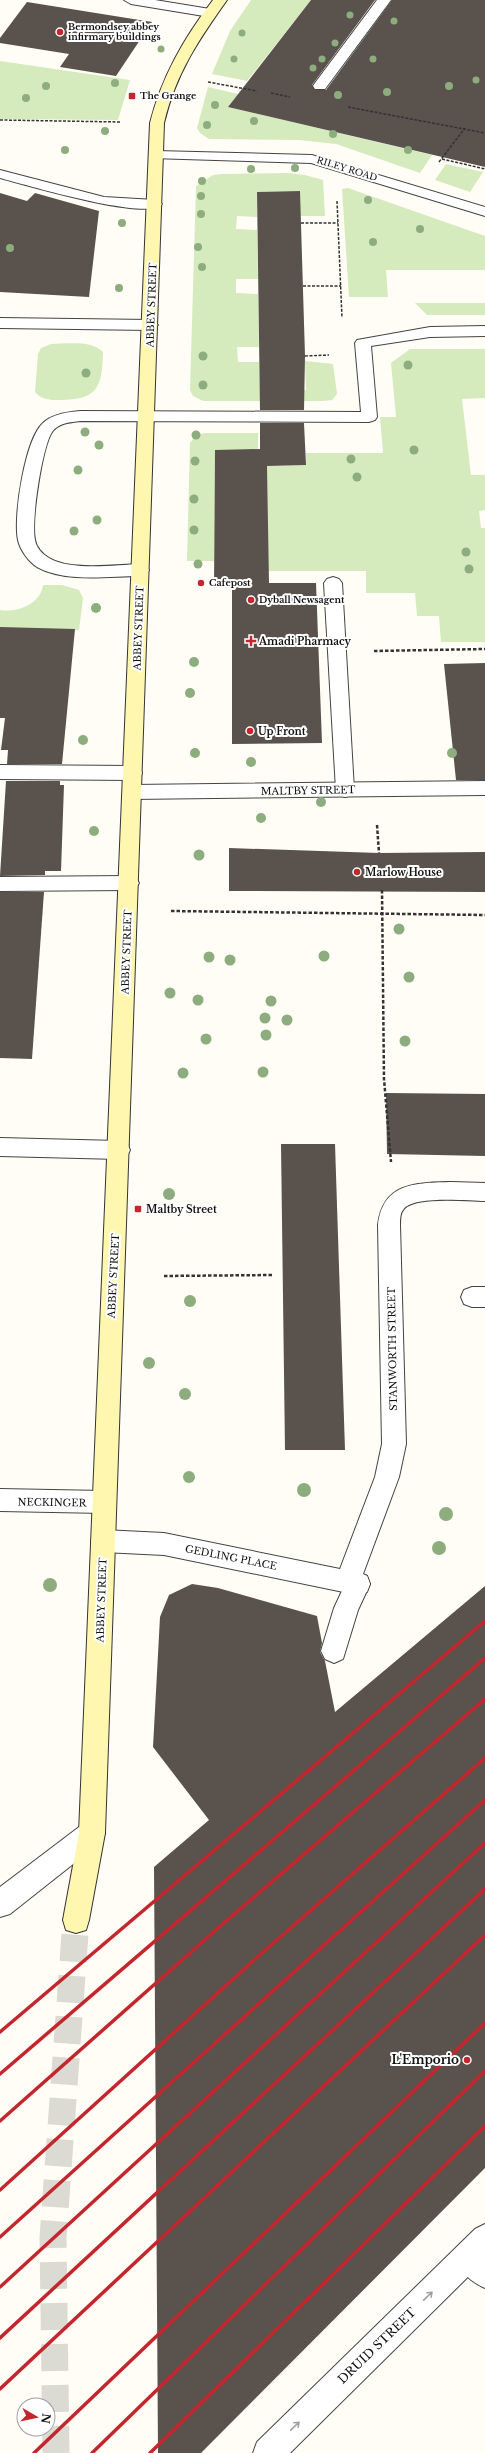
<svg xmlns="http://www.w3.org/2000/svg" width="485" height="2453" font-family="'Libre Baskerville',serif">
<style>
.green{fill:#d5ebbd}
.building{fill:#5a524d}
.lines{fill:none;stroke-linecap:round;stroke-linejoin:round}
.secondary-tunnel{stroke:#dbdad3;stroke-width:27;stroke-dasharray:27 14;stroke-linecap:butt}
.service-casing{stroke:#444;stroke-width:2}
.minor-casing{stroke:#444;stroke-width:2}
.tertiary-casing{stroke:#444;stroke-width:2}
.secondary-casing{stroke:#333;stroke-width:2}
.path-far1{stroke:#333;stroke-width:1.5;stroke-dasharray:3 1.5;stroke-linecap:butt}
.path{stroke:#333;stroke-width:2.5;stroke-dasharray:3.5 2;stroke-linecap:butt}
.service{fill:#fff;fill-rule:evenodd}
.minor{fill:#fff;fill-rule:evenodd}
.tertiary{fill:#fff;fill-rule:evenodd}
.secondary{fill:#fff6b0;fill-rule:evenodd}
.rail{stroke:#c4262e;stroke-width:3.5}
.tree{fill:#8dad7f}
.oneway{stroke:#a0a0a0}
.poi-dot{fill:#c4262e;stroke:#fff;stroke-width:1.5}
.labels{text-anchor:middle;stroke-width:4;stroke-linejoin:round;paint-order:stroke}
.far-poi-label{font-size:9px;font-weight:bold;fill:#111;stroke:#fff;text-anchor:start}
.far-street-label{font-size:9px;fill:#111;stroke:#fff}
.street-label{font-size:10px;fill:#111;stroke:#fff}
.poi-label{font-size:10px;font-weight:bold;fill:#111;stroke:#fff;text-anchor:start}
.near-poi-label{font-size:12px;font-weight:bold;fill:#111;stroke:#fff;text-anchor:end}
.near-street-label{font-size:12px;fill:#111;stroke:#fff}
</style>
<rect width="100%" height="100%" fill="#fffdf5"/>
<!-- green -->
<g class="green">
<polygon points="251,0 311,0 247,81 212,74 230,31"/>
<polygon points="0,61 130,80 118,120 0,119"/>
<polygon points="208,87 238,94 228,107 432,155 420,173 336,144 299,140 209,139 200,133 197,128"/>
<polygon points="446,164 483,172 470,192 435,180"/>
<polygon points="288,173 305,175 323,180 325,216 300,216 300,191 257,192 257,217 237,216 236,229 257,230 258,279 236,279 236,293 258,294 259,347 237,347 238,362 259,362 260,390 306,390 305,361 333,364 337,394 332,400 323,401 203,401 193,396 190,390 196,186 213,175 221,174"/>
<polygon points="348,188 485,236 485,270 386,270 388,297 349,297 342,189"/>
<polygon points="415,303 485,303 485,315 427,315"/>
<path d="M51,344C67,344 91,340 103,352C102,387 98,400 60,400C50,400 42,400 35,392L38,354L41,348Z"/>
<polygon points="410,349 485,349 485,398 462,399 471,475 485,475 485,510 479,511 481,528 485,528 485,642 441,642 439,616 417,616 415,593 366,593 366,571 268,571 267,466 306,465 306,453 383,453 380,417 396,417 391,363"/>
<polygon points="205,433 258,433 258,450 215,450 214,561 187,561 190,443 196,435"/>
<path d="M43,585H62L79,590L83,598L79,630L0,628V610C17,613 41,604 43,585Z"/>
</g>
<!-- building -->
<g class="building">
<polygon points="311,0 375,0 312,85 315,90 326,90 392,0 485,0 485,167 228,107"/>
<polygon points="27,2 152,22 116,76 60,67 69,54 0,43 0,38"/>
<polygon points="300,191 305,356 304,410 260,410 257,192"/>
<polygon points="0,193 27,201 35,193 99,211 89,297 0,292"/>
<polygon points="260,423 304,423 306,465 267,466 269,583 316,583 322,743 232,744 232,588 214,588 215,450 260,449"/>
<polygon points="0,627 75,629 62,764 7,764 8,750 1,750 5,718 0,718"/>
<polygon points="485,663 485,780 456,780 444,664"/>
<polygon points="6,781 60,781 60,785 64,785 61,871 45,871 45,875 0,876"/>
<polygon points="229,848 379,853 485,852 485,892 229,891"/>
<polygon points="0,892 44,892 32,1059 0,1058"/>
<polygon points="386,1093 485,1094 485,1156 387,1154"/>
<polygon points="281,1144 335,1144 345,1450 285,1450"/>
<polygon points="192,1584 218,1588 317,1616 322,1643 320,1652 325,1661 335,1712 485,1586 485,2168 201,2453 158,2453 154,1867 209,1820 153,1747 160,1617 169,1595"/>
</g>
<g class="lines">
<!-- secondary-tunnel -->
<polyline class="secondary-tunnel" points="56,2453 53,2238 76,1920"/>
<defs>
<g id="service">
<path d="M0,170L104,197L155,200L162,204C150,222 23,184 0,178Z"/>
<path d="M485,326V336L430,337L371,346L377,417L375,420L369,422L80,421C71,422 58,423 52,432C42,448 31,520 35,540C36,547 42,554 49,558C70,571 116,565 140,564L146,566L149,570L146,574L140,576C109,576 66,583 37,567C29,562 20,550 18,540C13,517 25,439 43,423C52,414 68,412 80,411L361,412L355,343L357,340L430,327Z"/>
<polygon points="333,577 339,579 342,583 354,790 352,795 345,797 338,795 336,790 324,583 327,579"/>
<polygon points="129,876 136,878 139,883 136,888 129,890 0,891 0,877"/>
<polygon points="472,1287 485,1287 485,1307 472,1307 464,1304 461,1297 464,1290"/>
<polygon points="358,1573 367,1576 370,1584 358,1610 343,1659 334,1663 325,1659 321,1651 334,1608 349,1576"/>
<path d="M469,2241L479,2246L485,2252V2288C470,2282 460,2271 454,2256L459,2246Z"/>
</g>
<g id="minor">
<polygon points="124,0 155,0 210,9 217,13 210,17 131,4"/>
<polygon points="377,0 391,0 325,89 315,89 313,86 315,83"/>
<polygon points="156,151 312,155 485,207 485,216 311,163 151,158 149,155 151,152"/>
<polygon points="0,318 150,320 158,325 150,330 0,328"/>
<polygon points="0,765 133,766 140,768 142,773 140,778 133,780 0,779"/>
<polygon points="485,781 485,795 132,799 125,797 123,792 125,787 132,785"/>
<polygon points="0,1138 119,1141 127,1144 130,1150 127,1156 119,1159 0,1156"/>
<path d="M452,1182L485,1183V1201C469,1201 412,1195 403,1210C400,1213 400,1221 400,1225L406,1444L399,1477L363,1574L367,1576L370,1584L367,1592L358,1595L164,1555L103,1552L94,1549L91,1541L94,1533L103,1530L164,1533L340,1569L375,1477L382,1444L378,1225C383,1182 416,1183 452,1182Z"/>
<polygon points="0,1489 104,1491 112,1494 116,1502 112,1510 104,1513 0,1511"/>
<polygon points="92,1820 101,1824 105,1833 101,1842 10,1914 0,1917 0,1887 83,1824"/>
</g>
<polygon id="tertiary" points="485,2224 485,2260 290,2453 253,2453 257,2442 475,2229"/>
<path id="secondary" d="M213,0H227C198,41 176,73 164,123L105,1833L89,1920L86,1930L76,1933L66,1930L63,1920L79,1833L150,123C162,76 184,38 213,0Z"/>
</defs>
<!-- service casing -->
<use href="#service" class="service-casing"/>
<!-- minor casing -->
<use href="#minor" class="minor-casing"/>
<!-- tertiary casing -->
<use href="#tertiary" class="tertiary-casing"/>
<!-- secondary casing -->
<use href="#secondary" class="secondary-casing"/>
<!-- path-far1 -->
<g class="path-far1">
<polyline points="208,82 257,91"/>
<polyline points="271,93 290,97"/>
<polyline points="348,107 485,133"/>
<polyline points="0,120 121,122"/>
<polyline points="442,159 485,169"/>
<polyline points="439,162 465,128"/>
<polyline points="337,201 342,318"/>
<polyline points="301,223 338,223"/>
<polyline points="303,286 341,286"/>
<polyline points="305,356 329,355"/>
</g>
<!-- path -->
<g class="path">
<polyline points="374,651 485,649"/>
<polyline points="377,825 379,853"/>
<polyline points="382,890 384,1079 391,1162"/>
<polyline points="171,911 485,915"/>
<polyline points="164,1276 273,1275"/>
</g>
<!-- service -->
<use href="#service" class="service"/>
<!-- minor -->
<use href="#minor" class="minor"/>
<!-- tertiary -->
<use href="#tertiary" class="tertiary"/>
<!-- secondary -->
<use href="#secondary" class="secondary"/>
<!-- rail -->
<g class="rail">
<polyline points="0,2032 485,1621"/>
<polyline points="0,2074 485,1658"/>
<polyline points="0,2121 225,1922 485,1699"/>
<polyline points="0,2190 262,1953 485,1758"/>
<polyline points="0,2237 485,1800"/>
<polyline points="0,2287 485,1843"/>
<polyline points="0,2338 485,1889"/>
<polyline points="0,2389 485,1935"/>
<polyline points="34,2453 485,2023"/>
<polyline points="92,2453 485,2071"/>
<polyline points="150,2453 485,2126"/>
</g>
</g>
<!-- trees -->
<g class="tree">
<circle cx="350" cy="15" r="3.5"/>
<circle cx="394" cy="21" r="3.5"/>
<circle cx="242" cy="33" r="3.5"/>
<circle cx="335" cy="43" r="3.5"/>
<circle cx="161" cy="49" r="3.5"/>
<circle cx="234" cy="59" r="3.5"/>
<circle cx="322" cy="59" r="3.5"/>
<circle cx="373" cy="59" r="3.5"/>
<circle cx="313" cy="68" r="3.5"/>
<circle cx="476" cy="80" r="3.5"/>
<circle cx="115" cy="83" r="4"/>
<circle cx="46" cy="86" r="4"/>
<circle cx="449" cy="86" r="4"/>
<circle cx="387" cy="92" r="4"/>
<circle cx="338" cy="95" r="4"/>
<circle cx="26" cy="98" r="4"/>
<circle cx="215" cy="105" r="4"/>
<circle cx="254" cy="121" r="4"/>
<circle cx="207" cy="125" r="4"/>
<circle cx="105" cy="131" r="4"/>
<circle cx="333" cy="134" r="4"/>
<circle cx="65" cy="150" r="4"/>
<circle cx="408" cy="150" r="4"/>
<circle cx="295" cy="168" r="4"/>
<circle cx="251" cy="169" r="4"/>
<circle cx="202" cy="181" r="4"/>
<circle cx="201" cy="196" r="4"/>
<circle cx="368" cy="200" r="4"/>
<circle cx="201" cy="214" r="4"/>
<circle cx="122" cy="223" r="4"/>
<circle cx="420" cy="229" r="4"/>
<circle cx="373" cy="242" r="4"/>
<circle cx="198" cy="247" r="4"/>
<circle cx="10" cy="248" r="4"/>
<circle cx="202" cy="267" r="4"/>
<circle cx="119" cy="288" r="4"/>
<circle cx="203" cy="356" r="4.5"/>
<circle cx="408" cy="365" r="4.5"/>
<circle cx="86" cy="373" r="4.5"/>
<circle cx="203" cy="385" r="4.5"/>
<circle cx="85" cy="432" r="4.5"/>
<circle cx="196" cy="435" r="4.5"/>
<circle cx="99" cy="445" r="4.5"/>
<circle cx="414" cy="450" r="4.5"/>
<circle cx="351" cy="459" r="4.5"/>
<circle cx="195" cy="461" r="4.5"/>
<circle cx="78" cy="470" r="4.5"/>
<circle cx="357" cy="477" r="4.5"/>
<circle cx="194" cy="499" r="4.5"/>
<circle cx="97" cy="520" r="4.5"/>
<circle cx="194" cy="530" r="4.5"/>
<circle cx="74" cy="531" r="4.5"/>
<circle cx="466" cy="552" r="4.5"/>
<circle cx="198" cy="564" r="4.5"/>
<circle cx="469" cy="569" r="4.5"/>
<circle cx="96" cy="608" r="5"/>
<circle cx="194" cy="662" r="5"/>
<circle cx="190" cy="693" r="5"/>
<circle cx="83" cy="740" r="5"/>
<circle cx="195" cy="753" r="5"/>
<circle cx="452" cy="753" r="5"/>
<circle cx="251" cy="762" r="5"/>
<circle cx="321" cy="802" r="5"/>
<circle cx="261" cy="818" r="5"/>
<circle cx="94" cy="831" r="5"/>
<circle cx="199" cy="855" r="5.5"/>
<circle cx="399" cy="929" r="5.5"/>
<circle cx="324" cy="956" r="5.5"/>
<circle cx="209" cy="957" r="5.5"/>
<circle cx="230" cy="960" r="5.5"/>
<circle cx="409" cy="977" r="5.5"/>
<circle cx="170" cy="993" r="5.5"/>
<circle cx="198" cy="1000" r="5.5"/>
<circle cx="271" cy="1001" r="5.5"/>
<circle cx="265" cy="1018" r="5.5"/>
<circle cx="287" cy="1020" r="5.5"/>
<circle cx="266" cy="1035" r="5.5"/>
<circle cx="206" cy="1039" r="5.5"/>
<circle cx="405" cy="1041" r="5.5"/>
<circle cx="263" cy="1072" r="5.5"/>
<circle cx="183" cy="1073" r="5.5"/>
<circle cx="169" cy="1194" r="6"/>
<circle cx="190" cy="1301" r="6"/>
<circle cx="149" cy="1363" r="6"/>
<circle cx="185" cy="1394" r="6"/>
<circle cx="189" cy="1477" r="6"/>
<circle cx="304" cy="1490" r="7"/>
<circle cx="446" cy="1514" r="7"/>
<circle cx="439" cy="1548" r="7"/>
<circle cx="50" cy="1585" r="7"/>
</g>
<!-- one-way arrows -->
<defs><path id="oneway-shaft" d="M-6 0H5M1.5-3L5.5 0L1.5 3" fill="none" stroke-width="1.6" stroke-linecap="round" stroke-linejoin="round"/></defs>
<g class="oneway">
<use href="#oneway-shaft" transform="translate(428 2296) rotate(-44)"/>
<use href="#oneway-shaft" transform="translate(295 2426) rotate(-44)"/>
</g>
<!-- markers -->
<g class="poi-dot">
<circle cx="60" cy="32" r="4"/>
<rect x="128" y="92" width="8" height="8" rx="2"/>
<circle cx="201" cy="583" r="4"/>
<circle cx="251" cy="600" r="4"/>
<path d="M249 635h4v4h4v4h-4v4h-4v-4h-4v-4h4z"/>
<circle cx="250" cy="731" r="4"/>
<circle cx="357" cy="872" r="4"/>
<rect x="134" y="1205" width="8" height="8" rx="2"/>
<circle cx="467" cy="2060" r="4"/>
</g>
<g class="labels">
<!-- far-poi labels -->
<g class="far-poi-label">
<text x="68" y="30">Bermondsey abbey<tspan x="68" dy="10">infirmary buildings</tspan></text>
<text x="140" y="99">The Grange</text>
<text x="209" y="586">Cafepost</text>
<text x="259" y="603">Dyball Newsagent</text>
</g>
<!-- far-street labels -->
<g class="far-street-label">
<text transform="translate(347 169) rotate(17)" y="3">RILEY ROAD</text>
</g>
<!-- street labels -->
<g class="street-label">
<text transform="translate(151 305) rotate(-88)" y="4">ABBEY STREET</text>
<text transform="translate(138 628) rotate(-88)" y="4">ABBEY STREET</text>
<text transform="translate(308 790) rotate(-1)" y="4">MALTBY STREET</text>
<text transform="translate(126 952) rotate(-88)" y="4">ABBEY STREET</text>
<text transform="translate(113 1276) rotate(-87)" y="4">ABBEY STREET</text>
<text transform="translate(392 1349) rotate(-91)" y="4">STANWORTH STREET</text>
<text transform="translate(52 1502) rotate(1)" y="4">NECKINGER</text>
<text transform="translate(231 1557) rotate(11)" y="4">GEDLING PLACE</text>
<text transform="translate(101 1600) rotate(-88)" y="4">ABBEY STREET</text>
</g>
<!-- poi labels -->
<g class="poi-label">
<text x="259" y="645">Amadi Pharmacy</text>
<text x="258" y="735">Up Front</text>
<text x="365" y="876">Marlow House</text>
<text x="146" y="1213">Maltby Street</text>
</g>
<!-- near-poi labels -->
<g class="near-poi-label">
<text x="459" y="2064">L'Emporio</text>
</g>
<!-- near-street labels -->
<g class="near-street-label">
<text transform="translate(377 2346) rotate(-44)" y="4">DRUID STREET</text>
</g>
</g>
<!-- north arrow -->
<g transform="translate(36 2417) rotate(99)"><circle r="19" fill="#ffffff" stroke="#a0a0a0"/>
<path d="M0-3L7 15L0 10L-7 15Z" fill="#c4262e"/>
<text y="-6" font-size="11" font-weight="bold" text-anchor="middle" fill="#111111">N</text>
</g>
</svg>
